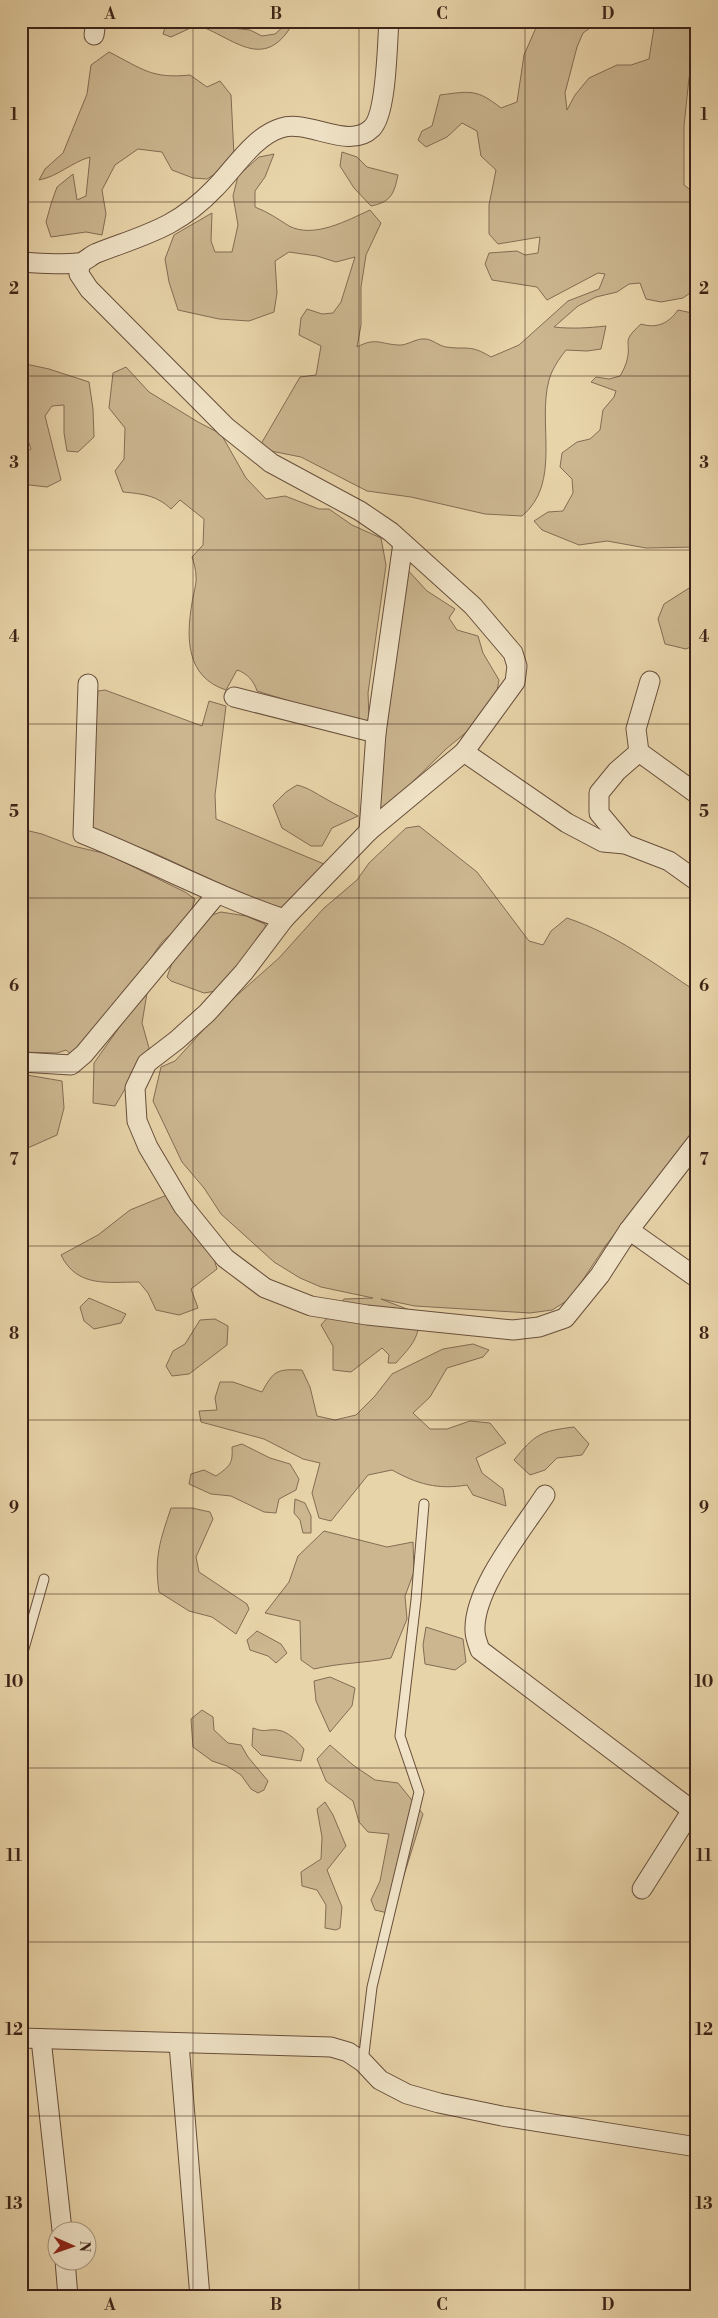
<svg xmlns="http://www.w3.org/2000/svg" width="718" height="2318" font-family="'Libre Bodoni',serif">
<style>
.green{fill:#cbb690;stroke:#846c54}
.lines{fill:none;stroke-linecap:round;stroke-linejoin:round}
.service-casing{stroke:#684f3c;stroke-width:11}
.minor-casing{stroke:#684f3c;stroke-width:21}
.service{stroke:#f0e3c7;stroke-width:9}
.minor{stroke:#f0e3c7;stroke-width:19}
.grid{fill:none;stroke:#3d2318;stroke-width:1;stroke-opacity:0.55}
.neatline{fill:none;stroke:#3d2318;stroke-width:2}
.grid-label{font-size:16px;text-anchor:middle;font-weight:bold;fill:#3d2318}
</style>
<rect width="100%" height="100%" fill="#e8d4a9"/>
<filter id="stains"><feTurbulence type="fractalNoise" baseFrequency=".004" numOctaves="4"/><feColorMatrix values="0 0 0 0 .2 0 0 0 0 .09 0 0 0 0 .02 0 0 0 .5 -.17"/></filter>
<radialGradient id="worn" r=".72"><stop offset=".6" stop-color="#630" stop-opacity="0"/><stop offset="1" stop-color="#630" stop-opacity=".3"/></radialGradient>
<!-- green -->
<g class="green">
<path d="M167,21H230L232,28L250,30L262,36L275,34L285,25H292C263,73 233,37 197,25L171,37L163,34Z"/>
<path d="M539,21H600L583,33L577,47L565,93L567,110L575,95L589,78L617,65H631L649,59L655,21H692L690,41L694,58L689,78L684,126V185L697,195V288L683,298L661,302L646,299L640,283L629,284L617,292L596,297L578,306L554,327C571,329 588,328 606,326L601,349L587,351L566,350C559,359 552,369 549,380C537,423 562,483 522,516L485,514L411,497L367,491L301,457L271,451L261,444L300,377L316,375L321,346L299,335L301,318L307,309L322,314L333,313L341,302L355,257L336,262L317,256L289,252L275,261L277,293L274,312L249,321L219,319L178,310L169,282L165,259L174,235L212,213L211,241L215,252H232L238,225L233,196L238,176L259,157L274,154L265,177L255,191V207C268,212 278,219 289,226C314,239 348,220 370,210L381,223L366,255L361,287V325L357,347C376,337 380,344 398,345C407,346 416,338 425,339C432,339 439,346 446,347C467,350 470,344 491,357L519,345L568,301L599,289L605,274L598,273L547,300L537,287L492,280L485,264L489,253L517,251L525,255L538,253L540,237L498,244L489,234V205L496,170L481,156L477,131L462,123L447,137L426,147L418,140L422,131L432,126L440,95C471,91 477,89 501,108L517,102L524,55Z"/>
<path d="M109,52C143,69 151,79 190,75L207,87L220,81L231,95L234,156L227,166L207,179L193,178L172,170L162,152L138,149L115,165L102,190L106,214L102,235L86,232L51,237L46,222L51,204L57,187L73,174L77,200L86,196L90,157C70,163 59,176 39,180L45,169L63,153L87,94L91,65Z"/>
<path d="M342,152L357,157L367,167L398,175C394,194 391,202 371,206L354,188L340,166Z"/>
<path d="M678,310L697,314V547L646,548L607,541L579,545L542,530L534,521L548,512L563,511L573,493L572,479L560,467L562,453L577,442L590,439L600,430L603,410L614,397L616,391L591,382L596,377L609,379L620,376C623,371 626,365 627,360C632,340 620,343 641,324C657,329 669,323 678,310Z"/>
<polygon points="21,363 49,369 89,382 93,409 94,437 78,452 67,451 64,433 64,405 52,406 45,416 61,480 47,487 21,484 21,455 31,449 24,429 21,428"/>
<path d="M126,367L149,392L198,422L221,434L246,478L266,499L285,496L319,509H329L352,525L381,538L386,565L368,693L369,718L364,724L257,691C254,681 247,673 237,670L226,690C186,677 186,638 192,603C193,594 197,584 196,576C196,570 194,563 192,557L203,545L204,519L180,500L171,509C156,495 143,494 123,492L115,471L124,459L125,428L109,408L113,373Z"/>
<polygon points="404,566 427,591 455,609 449,618 457,630 478,636 483,653 499,680 497,691 475,725 446,749 388,806 379,808 380,770"/>
<polygon points="697,583 697,644 686,649 665,644 658,619 664,604"/>
<polygon points="105,690 202,726 209,701 226,706 215,795 216,819 324,864 324,871 279,911 154,853 89,828 98,691"/>
<path d="M297,785C309,788 315,793 326,799C336,805 347,809 358,816L332,828L322,846H311L282,828L273,805L286,792Z"/>
<path d="M419,826L477,872L529,941L543,945L551,931L567,918C615,934 655,964 697,992V1131L606,1245L570,1299L552,1310L530,1313L415,1306L381,1299L420,1314C419,1339 412,1345 396,1363H388L389,1355L382,1348L351,1372L333,1370V1346L321,1325L344,1299L373,1298L321,1287L300,1278L274,1262L221,1214L204,1188L182,1162L153,1101L161,1067L175,1061L226,1005L279,958L324,908L357,880L369,863L406,828Z"/>
<polygon points="21,829 42,834 73,846 107,854 185,892 195,899 189,918 162,942 141,972 73,1056 66,1050 57,1053 21,1052"/>
<polygon points="221,912 246,916 265,924 266,933 216,991 204,993 171,981 167,977 175,955 206,917"/>
<polygon points="148,987 142,1023 149,1048 115,1106 93,1103 94,1063"/>
<polygon points="21,1074 62,1081 64,1108 57,1135 21,1151"/>
<path d="M167,1195L214,1259L217,1269L191,1289L198,1308L179,1315L156,1310L148,1293L139,1282C108,1282 77,1288 61,1255L98,1235L130,1210Z"/>
<polygon points="89,1298 126,1314 121,1323 94,1329 84,1321 80,1307"/>
<polygon points="215,1319 228,1326 227,1345 189,1374 172,1376 166,1366 173,1351 185,1344 200,1320"/>
<path d="M473,1344L489,1350L483,1357L447,1368L430,1397L413,1413L430,1429H447L470,1421L490,1423L506,1443L476,1458L482,1473L503,1489L506,1506L473,1495L467,1485C438,1490 417,1484 392,1470L368,1475L331,1521L319,1518L312,1493L320,1463L303,1459L264,1439L201,1422L199,1411L217,1410L215,1398L220,1382H233L262,1392C274,1370 277,1369 302,1370L310,1387L317,1416L335,1420L356,1415L375,1396L392,1374L443,1349Z"/>
<path d="M574,1427L589,1444L582,1455L557,1458L545,1470L530,1475L514,1460C535,1434 541,1431 574,1427Z"/>
<path d="M242,1444L270,1458L290,1464L299,1479L296,1490L279,1499L276,1513L264,1512L231,1496L211,1494L189,1484L191,1474L204,1470L216,1476C230,1466 233,1464 232,1447Z"/>
<polygon points="295,1499 305,1503 311,1516 311,1533 303,1533 300,1520 294,1513"/>
<path d="M171,1508H192L210,1512L213,1519L196,1557L199,1572L247,1604L249,1609L236,1634L212,1617L189,1611L159,1592C154,1557 160,1541 171,1508Z"/>
<path d="M324,1531L387,1547L413,1542L414,1572L405,1596L407,1619L391,1658C365,1663 339,1663 314,1669L301,1660L300,1621L265,1613L289,1582L298,1556Z"/>
<polygon points="426,1627 463,1639 466,1662 455,1670 425,1664 423,1645"/>
<polygon points="257,1631 281,1644 287,1653 276,1663 268,1656 250,1650 247,1640"/>
<polygon points="330,1677 355,1688 352,1706 330,1732 316,1701 314,1681"/>
<polygon points="202,1710 213,1717 214,1730 228,1743 241,1745 248,1757 268,1781 264,1790 258,1793 251,1789 241,1775 227,1766 212,1761 193,1747 191,1719"/>
<path d="M253,1728C266,1733 265,1729 277,1730C288,1731 297,1741 304,1749L301,1761L261,1755L252,1746Z"/>
<polygon points="330,1745 353,1765 375,1780 398,1783 423,1814 392,1914 375,1910 371,1900 380,1881 389,1834 368,1832 359,1822 353,1801 326,1781 317,1759"/>
<polygon points="325,1802 333,1815 346,1846 327,1870 342,1907 340,1928 336,1930 325,1928 326,1905 317,1890 302,1886 301,1872 321,1859 322,1837 317,1809"/>
</g>
<g class="lines">
<defs>
<g id="service">
<polyline points="21,1659 44,1579"/>
<polyline points="363,2062 372,1987 419,1792 400,1736 416,1600 424,1504"/>
</g>
<g id="minor">
<polyline points="94,35 96,21"/>
<path d="M21,262C40,263 60,265 78,263C84,263 91,255 97,253C146,234 177,228 215,188C234,169 254,136 281,128C309,119 349,151 372,128C387,113 387,44 389,21"/>
<path d="M80,263L79,274L89,289L226,427L271,463L360,511L391,532L473,606L513,653L517,666L515,682L464,752L369,831L284,919C215,896 151,861 83,834L88,684"/>
<polyline points="650,681 636,729 639,752 697,794"/>
<polyline points="234,697 376,733"/>
<polyline points="464,752 567,823 603,842 625,844 669,861 697,881"/>
<polyline points="369,831 376,733 403,543"/>
<polyline points="625,844 599,813 599,793 617,771 639,752"/>
<polyline points="284,919 244,972 207,1013 177,1040 147,1063 135,1088 137,1121 148,1147 183,1206 225,1258 265,1288 311,1306 367,1315 513,1330 539,1327 565,1318 600,1275 629,1230 697,1142"/>
<polyline points="21,1062 71,1065 84,1054 217,894"/>
<polyline points="629,1230 697,1278"/>
<path d="M545,1495C523,1529 473,1589 475,1631C475,1637 478,1644 480,1650L697,1814"/>
<polyline points="642,1889 697,1802"/>
<polyline points="21,2038 331,2047 348,2052 363,2062 380,2080 407,2094 439,2103 502,2116 697,2147"/>
<polyline points="41,2039 62,2230"/>
<polyline points="179,2044 200,2297"/>
<polyline points="65,2260 68,2297"/>
</g>
</defs>
<!-- service casing -->
<use href="#service" class="service-casing"/>
<!-- minor casing -->
<use href="#minor" class="minor-casing"/>
<!-- service -->
<use href="#service" class="service"/>
<!-- minor -->
<use href="#minor" class="minor"/>
</g>
<!-- grid -->
<path class="grid" d="M193,21V2297M359,21V2297M525,21V2297M21,202H697M21,376H697M21,550H697M21,724H697M21,898H697M21,1072H697M21,1246H697M21,1420H697M21,1594H697M21,1768H697M21,1942H697M21,2116H697"/>
<!-- margin -->
<rect width="718" height="2318" fill="none" stroke="#e8d4a9" stroke-width="55"/>
<!-- north arrow -->
<g transform="translate(72 2246) rotate(92)"><circle r="24" fill="#f0e3c7" stroke="#a89681"/>
<path d="M0-4L9 19L0 12L-9 19Z" fill="#8f2418"/>
<text y="-8" font-size="14" font-weight="bold" text-anchor="middle" fill="#3d2318">N</text>
</g>
<rect x="28" y="28" width="662" height="2262" class="neatline"/>
<g class="grid-label">
<text x="110" y="19">A</text>
<text x="276" y="19">B</text>
<text x="442" y="19">C</text>
<text x="608" y="19">D</text>
<text x="14" y="120">1</text>
<text x="704" y="120">1</text>
<text x="14" y="294">2</text>
<text x="704" y="294">2</text>
<text x="14" y="468">3</text>
<text x="704" y="468">3</text>
<text x="14" y="642">4</text>
<text x="704" y="642">4</text>
<text x="14" y="817">5</text>
<text x="704" y="817">5</text>
<text x="14" y="991">6</text>
<text x="704" y="991">6</text>
<text x="14" y="1165">7</text>
<text x="704" y="1165">7</text>
<text x="14" y="1339">8</text>
<text x="704" y="1339">8</text>
<text x="14" y="1513">9</text>
<text x="704" y="1513">9</text>
<text x="14" y="1687">10</text>
<text x="704" y="1687">10</text>
<text x="14" y="1861">11</text>
<text x="704" y="1861">11</text>
<text x="14" y="2035">12</text>
<text x="704" y="2035">12</text>
<text x="14" y="2209">13</text>
<text x="704" y="2209">13</text>
<text x="110" y="2310">A</text>
<text x="276" y="2310">B</text>
<text x="442" y="2310">C</text>
<text x="608" y="2310">D</text>
</g>
<rect width="100%" height="100%" filter="url(#stains)"/>
<rect width="100%" height="100%" fill="url(#worn)"/>
</svg>
